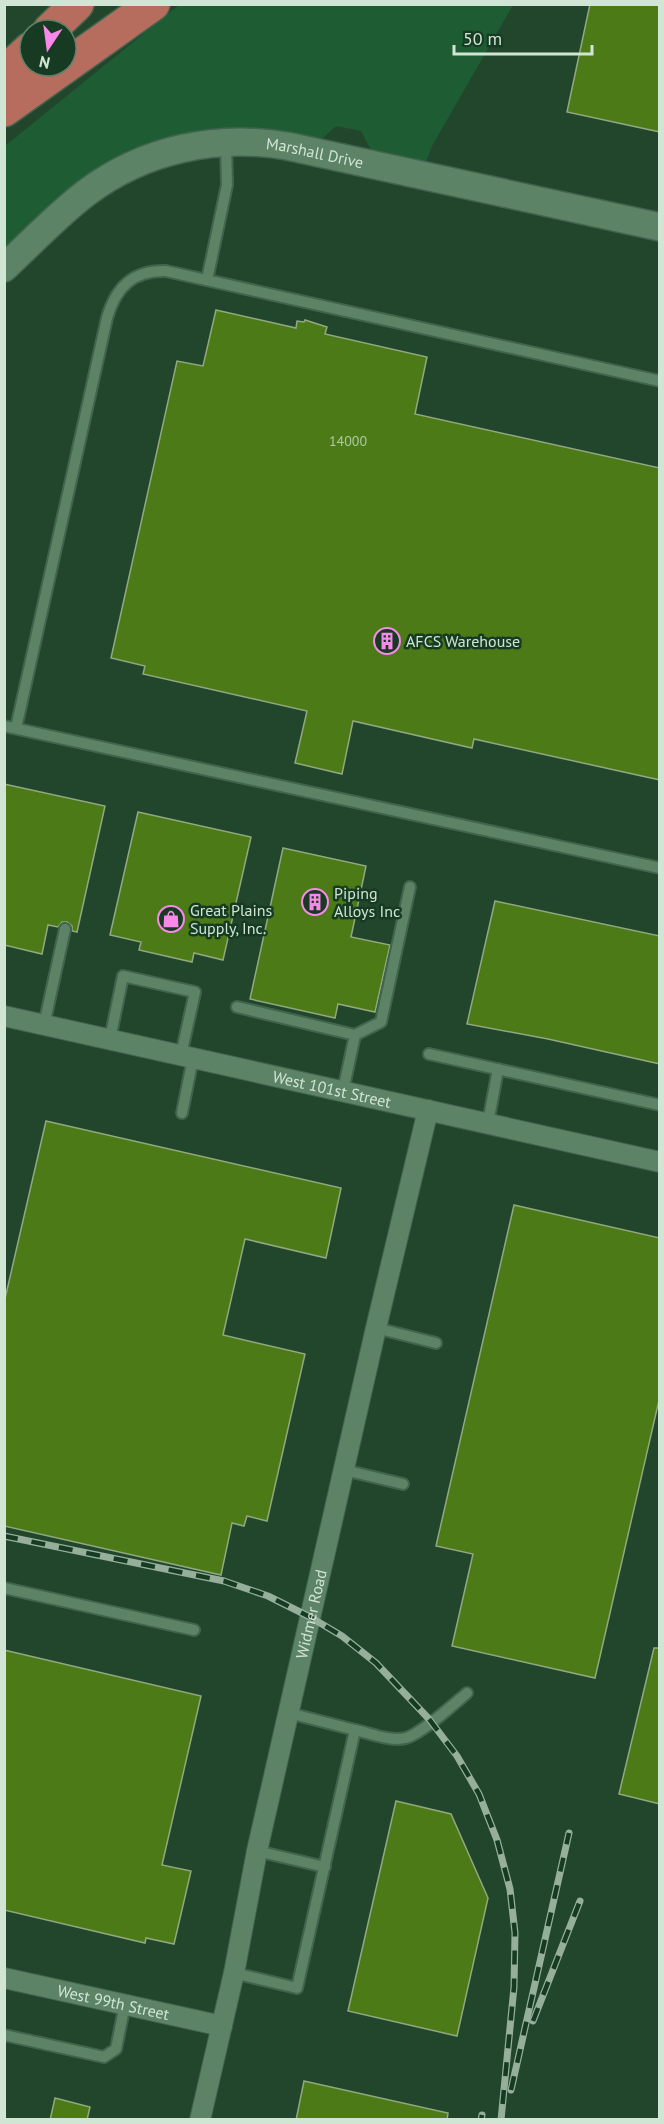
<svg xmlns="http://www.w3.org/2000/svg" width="664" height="2124" font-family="'PT Sans',sans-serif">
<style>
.green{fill:#1e5d34}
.building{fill:#4c7a16;stroke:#91a880;stroke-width:1.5}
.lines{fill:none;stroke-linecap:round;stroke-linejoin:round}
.lane-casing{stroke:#41644d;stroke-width:14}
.street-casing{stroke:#41644d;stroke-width:22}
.secondary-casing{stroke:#41644d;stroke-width:30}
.highway-casing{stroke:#41644d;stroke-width:36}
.lane{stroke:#5c8366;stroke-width:10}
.street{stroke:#5c8366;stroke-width:20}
.secondary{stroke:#5c8366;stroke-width:27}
.highway{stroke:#b76d5e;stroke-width:33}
.rail-casing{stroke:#95af9b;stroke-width:7}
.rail{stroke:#163b22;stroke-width:4.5;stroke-dasharray:14;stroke-linecap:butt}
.labels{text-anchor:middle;stroke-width:5;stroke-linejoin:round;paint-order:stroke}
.number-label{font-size:14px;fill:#afcaa4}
.street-label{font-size:16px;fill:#d0e5d4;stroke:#163b22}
.poi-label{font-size:16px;fill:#d0e5d4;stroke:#163b22;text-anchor:start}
</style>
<rect width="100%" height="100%" fill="#21462c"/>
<!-- green -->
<path class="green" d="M179,5H513L432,146L426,162L371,150L361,131L336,126L322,139C240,123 161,123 89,173C58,194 32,224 5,250V146Z"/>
<!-- building -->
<g class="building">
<polygon points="590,4 660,4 660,132 567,112"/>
<polygon points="216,310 296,328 297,321 304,322 305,320 327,327 325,334 427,357 415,414 660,468 660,780 474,739 472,748 353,721 342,774 295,763 307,711 143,674 145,666 111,658 177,361 203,366"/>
<polygon points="4,784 105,806 77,932 72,931 72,926 67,922 62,922 58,927 48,925 42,954 4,945"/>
<polygon points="138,812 251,837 223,960 194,953 192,962 139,950 141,942 110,935"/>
<polygon points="283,848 366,866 351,937 390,945 375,1012 338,1004 335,1018 250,999"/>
<polygon points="495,901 660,936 660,1064 548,1039 467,1024"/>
<polygon points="46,1121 341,1188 326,1258 245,1239 223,1335 305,1354 267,1521 247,1516 244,1526 232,1523 221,1575 4,1526 4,1303"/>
<polygon points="514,1205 660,1238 660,1396 595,1678 452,1646 473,1554 436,1546"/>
<polygon points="654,1648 660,1648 660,1804 619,1794"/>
<polygon points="4,1650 201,1696 162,1865 191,1871 174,1944 146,1938 145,1943 4,1910"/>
<polygon points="396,1801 451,1814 488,1898 457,2036 348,2011"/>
<polygon points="304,2081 448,2113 447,2120 296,2120"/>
<polygon points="55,2098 90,2107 87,2120 50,2120"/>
</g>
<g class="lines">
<defs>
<g id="lane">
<polyline points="207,280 227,185 226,144"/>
<polyline points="4,726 660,868"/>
<path d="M16,728L107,318C116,287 133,270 166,271L660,381"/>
<polyline points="237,1007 355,1035 343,1091"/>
<polyline points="44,1025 65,929"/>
<polyline points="355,1035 381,1022 410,887"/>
<polyline points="110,1039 123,976 195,992 181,1055"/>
<polyline points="429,1054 660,1105"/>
<polyline points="182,1113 193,1058"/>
<polyline points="488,1123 498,1069"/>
<polyline points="376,1328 436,1343"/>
<polyline points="344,1470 403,1484"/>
<polyline points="4,1588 194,1630"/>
<path d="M355,1730C370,1733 391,1742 406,1738C421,1734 454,1704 467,1693"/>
<polyline points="257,1851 325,1867"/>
<polyline points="234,1973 297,1988 355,1730 289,1713"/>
<polyline points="4,2035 104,2057 116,2049 125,2004"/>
</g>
<g id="street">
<path id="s1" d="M4,1016L660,1162"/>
<path id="s2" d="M4,1978L222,2026"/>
<path id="s3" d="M200,2120L234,1973L257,1851L376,1328L428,1110"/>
</g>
<g id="secondary">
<path id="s4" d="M4,268C31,243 57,215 86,193C144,149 217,134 287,146L660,227"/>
</g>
<g id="highway">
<polyline points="50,30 77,4"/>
<polyline points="4,73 30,49"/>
<polyline points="4,110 153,4"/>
</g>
</defs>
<!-- lane casing -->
<use href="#lane" class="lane-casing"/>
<!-- street casing -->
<use href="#street" class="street-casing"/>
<!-- secondary casing -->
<use href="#secondary" class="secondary-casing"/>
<!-- highway casing -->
<use href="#highway" class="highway-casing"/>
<!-- lane -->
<use href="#lane" class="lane"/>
<!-- street -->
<use href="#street" class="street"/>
<!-- secondary -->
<use href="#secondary" class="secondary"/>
<!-- highway -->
<use href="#highway" class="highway"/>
<defs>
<g id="rail">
<polyline points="4,1536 224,1581 268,1596 310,1617 342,1636 376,1663 429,1719 457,1756 479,1794 497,1840 510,1889 515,1933 514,1987 501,2120"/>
<polyline points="533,2021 580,1901"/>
<polyline points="511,2090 569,1833"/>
<polyline points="481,2120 482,2115"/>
</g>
</defs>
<!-- rail casing -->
<use href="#rail" class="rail-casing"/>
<!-- rail -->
<use href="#rail" class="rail"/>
</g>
<!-- icons -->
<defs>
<symbol id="building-ring" viewBox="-11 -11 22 22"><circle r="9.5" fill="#163b22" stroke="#f888ea" stroke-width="1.5"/><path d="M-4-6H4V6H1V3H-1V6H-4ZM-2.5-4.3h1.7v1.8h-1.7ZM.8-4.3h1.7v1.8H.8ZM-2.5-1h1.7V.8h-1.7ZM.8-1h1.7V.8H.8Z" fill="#f888ea"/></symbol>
<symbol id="shop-ring" viewBox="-11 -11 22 22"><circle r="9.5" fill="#163b22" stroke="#f888ea" stroke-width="1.5"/><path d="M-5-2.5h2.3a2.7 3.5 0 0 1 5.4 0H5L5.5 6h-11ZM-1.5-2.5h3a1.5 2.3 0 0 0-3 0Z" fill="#f888ea"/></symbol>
</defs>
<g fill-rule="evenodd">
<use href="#building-ring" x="372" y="626" width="30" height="30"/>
<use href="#building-ring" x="300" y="887" width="30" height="30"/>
<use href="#shop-ring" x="156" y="904" width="30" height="30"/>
</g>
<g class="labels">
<!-- number labels -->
<g class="number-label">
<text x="348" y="446">14000</text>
</g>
<!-- street labels -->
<g class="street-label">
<text dy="6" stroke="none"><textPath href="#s4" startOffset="352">Marshall Drive</textPath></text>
<text dy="6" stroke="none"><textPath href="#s1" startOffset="336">West 101st Street</textPath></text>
<text dy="6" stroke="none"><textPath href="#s3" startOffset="518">Widmer Road</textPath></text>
<text dy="6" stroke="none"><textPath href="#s2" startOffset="112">West 99th Street</textPath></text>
</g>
<!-- poi labels -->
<g class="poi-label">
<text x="406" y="647">AFCS Warehouse</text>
<text x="334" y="899">Piping<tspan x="334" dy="18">Alloys Inc</tspan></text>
<text x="190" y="916">Great Plains<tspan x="190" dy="18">Supply, Inc.</tspan></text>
</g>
</g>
<!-- border -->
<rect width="664" height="2124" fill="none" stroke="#d0e5d4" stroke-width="12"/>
<!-- north arrow -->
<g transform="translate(48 48) rotate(193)"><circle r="28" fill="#163b22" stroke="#607f69" stroke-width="1.5"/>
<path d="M0-4.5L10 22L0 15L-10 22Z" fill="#f888ea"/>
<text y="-9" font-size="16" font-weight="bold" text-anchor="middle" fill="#d0e5d4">N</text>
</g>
<!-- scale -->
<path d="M454 45v9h138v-9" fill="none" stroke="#d0e5d4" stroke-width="3"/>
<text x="463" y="45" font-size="18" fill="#d0e5d4" stroke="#163b22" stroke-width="4.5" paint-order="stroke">50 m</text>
</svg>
